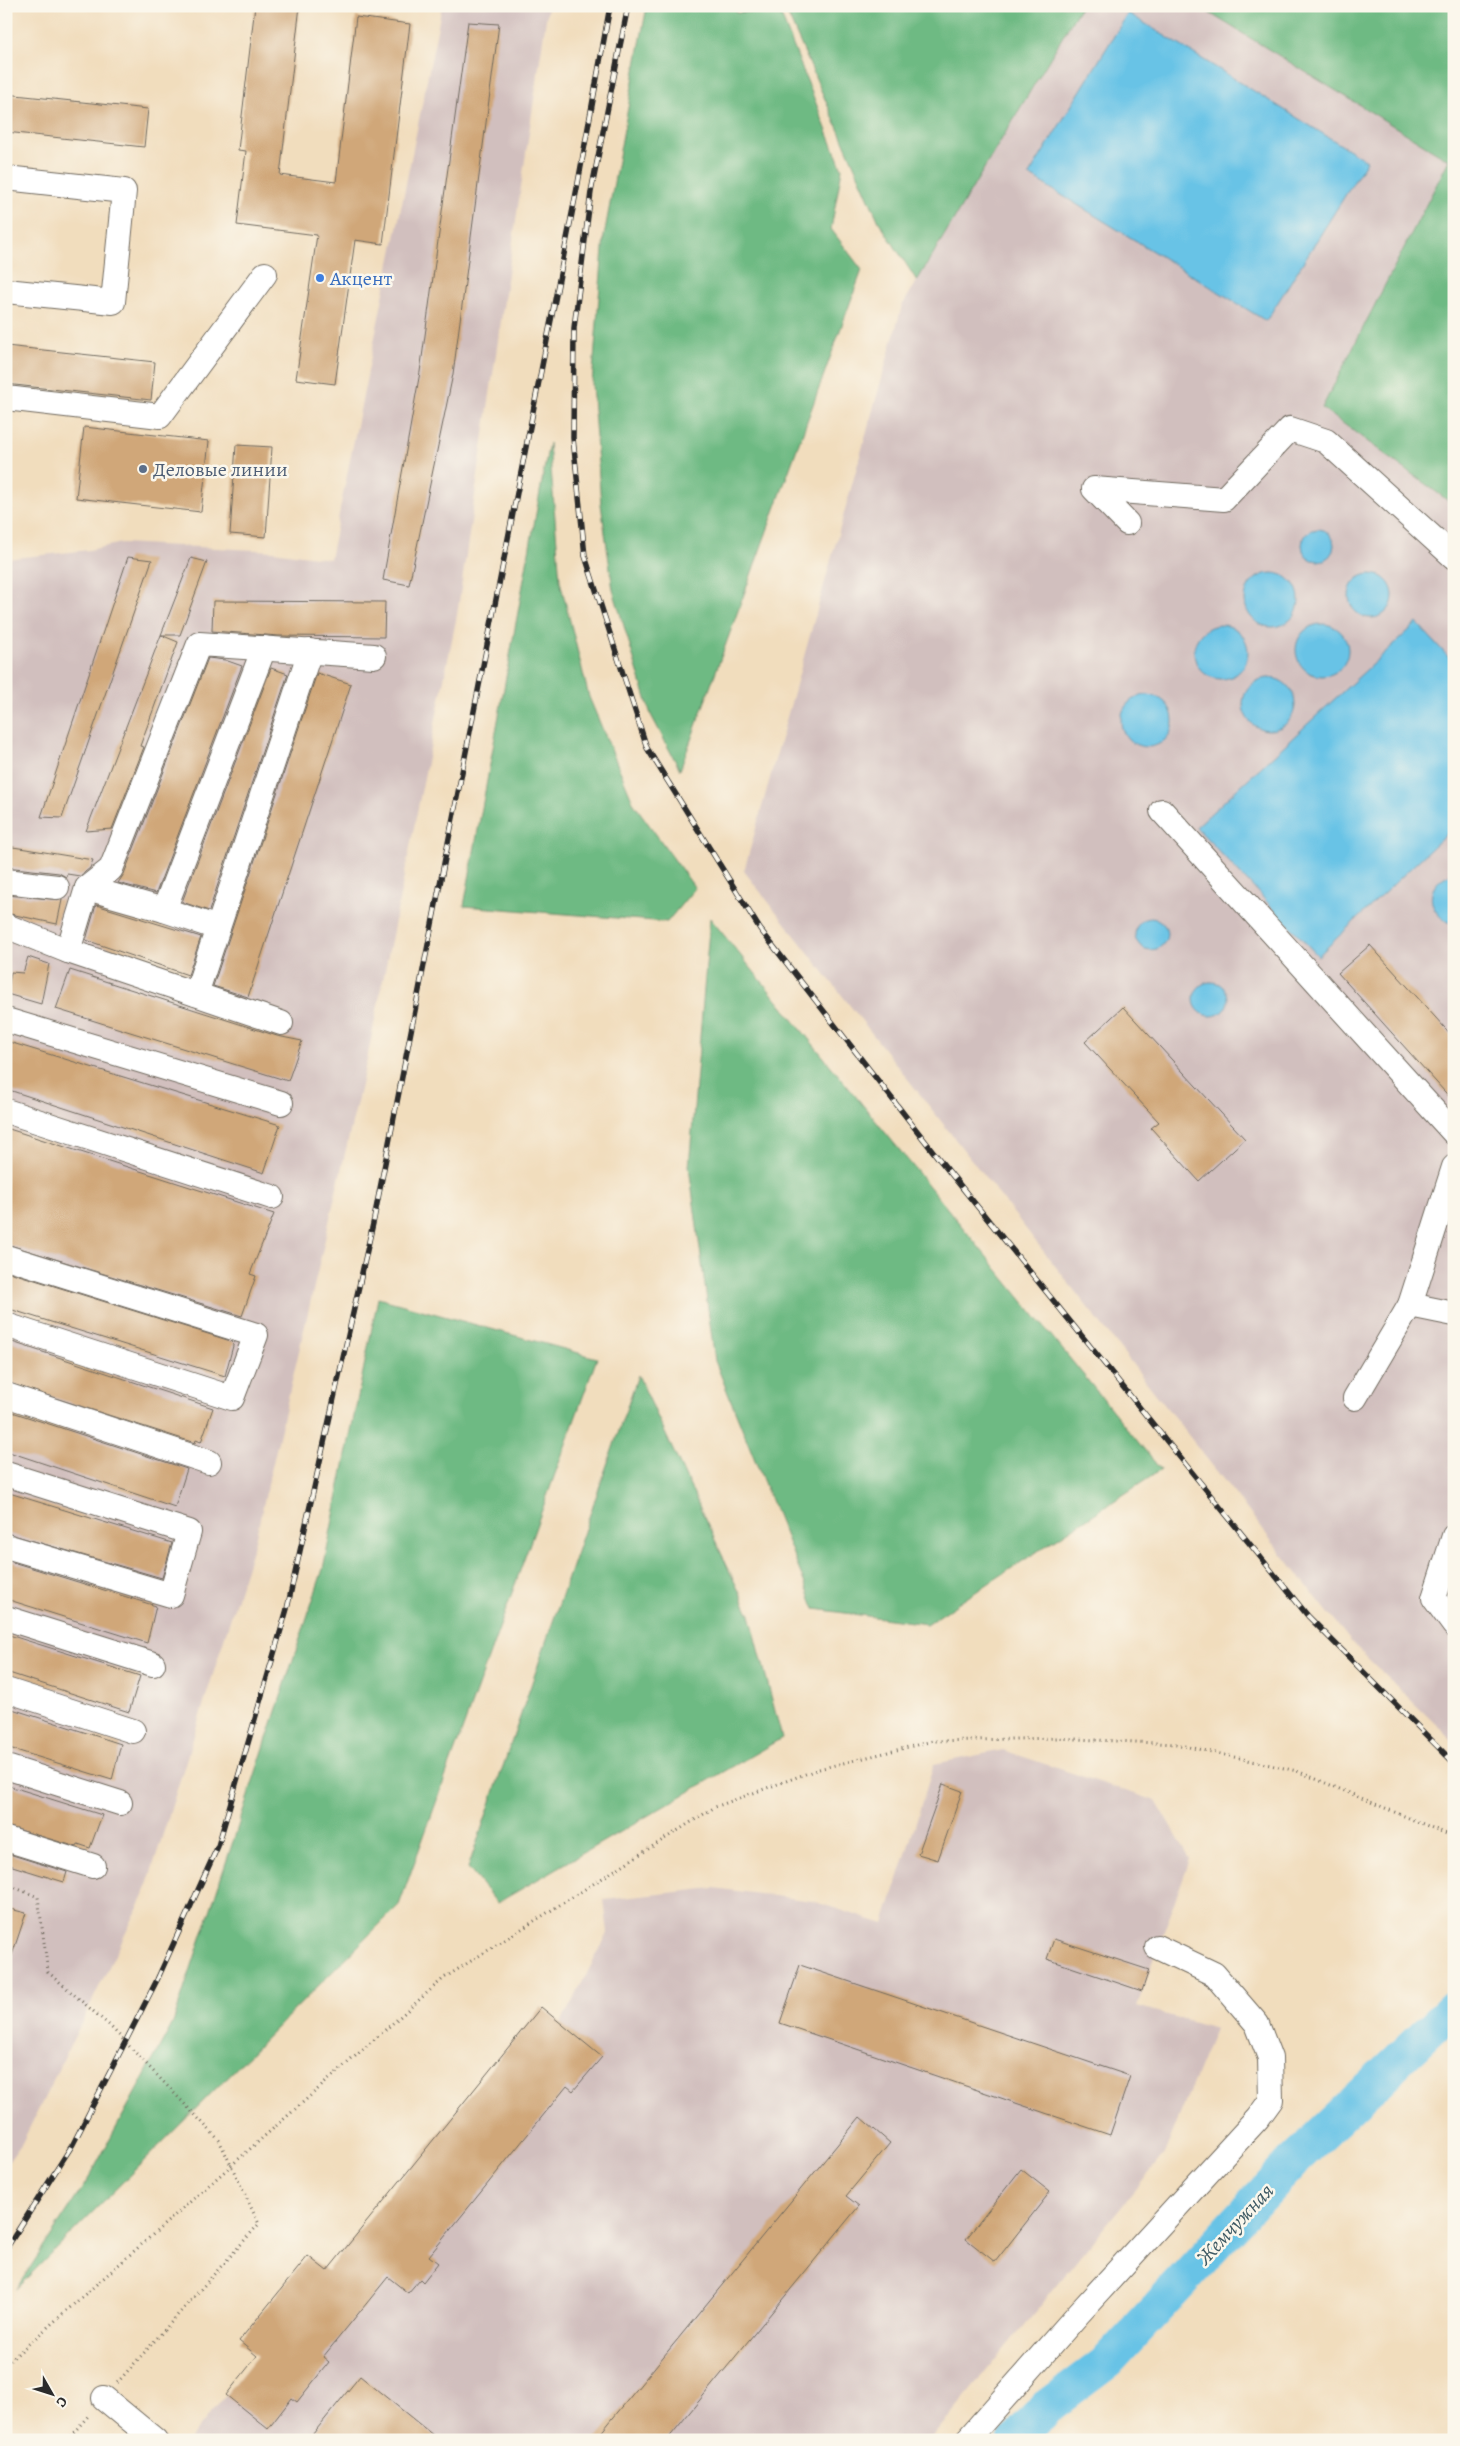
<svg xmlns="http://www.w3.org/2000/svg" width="1460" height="2446" font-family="Alegreya,serif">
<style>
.industrial{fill:#d1bfbe}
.forest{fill:#6eba83;stroke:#4c7257}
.water{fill:#68c3e6;stroke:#4a7788}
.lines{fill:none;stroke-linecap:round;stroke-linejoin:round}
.river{stroke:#68c3e6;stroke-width:35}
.building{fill:#d0a779}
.minor-casing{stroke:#70695e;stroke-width:26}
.path{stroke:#70695e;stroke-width:3;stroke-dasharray:1 4;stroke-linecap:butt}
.minor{stroke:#fff;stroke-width:24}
.rail-casing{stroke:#2b2b2b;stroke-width:5.5}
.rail{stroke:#fbf7ec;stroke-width:4;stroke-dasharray:11;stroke-linecap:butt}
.shop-dot{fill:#3f7fe0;stroke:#fbf7ec;stroke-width:2}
.service-dot{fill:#5c6f8a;stroke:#fbf7ec;stroke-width:2}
.labels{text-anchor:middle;stroke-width:5;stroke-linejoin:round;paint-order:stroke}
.shop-label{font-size:20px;fill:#366cbe;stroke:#fbf7ec;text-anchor:start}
.service-label{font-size:20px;fill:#4e5e75;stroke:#fbf7ec;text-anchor:start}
.water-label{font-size:21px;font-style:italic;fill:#3d5963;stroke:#fbf7ec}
</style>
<rect width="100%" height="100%" fill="#fbf7ec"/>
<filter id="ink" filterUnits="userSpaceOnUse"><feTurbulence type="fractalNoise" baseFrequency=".02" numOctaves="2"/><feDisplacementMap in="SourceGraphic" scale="10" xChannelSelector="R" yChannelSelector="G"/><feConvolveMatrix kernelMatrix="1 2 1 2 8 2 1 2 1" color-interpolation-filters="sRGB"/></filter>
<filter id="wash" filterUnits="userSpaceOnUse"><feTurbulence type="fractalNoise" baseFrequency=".0096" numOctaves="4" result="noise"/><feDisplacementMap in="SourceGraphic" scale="20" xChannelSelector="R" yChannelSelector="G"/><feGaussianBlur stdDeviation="1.12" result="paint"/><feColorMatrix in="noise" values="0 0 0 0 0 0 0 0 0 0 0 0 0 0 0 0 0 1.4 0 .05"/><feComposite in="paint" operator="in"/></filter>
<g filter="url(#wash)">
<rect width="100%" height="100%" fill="#f1ddbd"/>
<!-- industrial -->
<g class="industrial">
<polygon points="442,6 548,6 457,615 367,1059 255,1540 143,1898 22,2143 6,2165 6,559 89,550 122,543 273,551 330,559"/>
<polygon points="1081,6 1198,6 1449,160 1322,408 1454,505 1454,1742 1352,1643 744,871 902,306"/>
<polygon points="1003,1750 1156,1801 1190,1859 1137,2006 1215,2029 1164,2154 930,2440 189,2440 257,2356 239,2341 308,2256 327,2271 541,2007 561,2023 608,1933 604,1900 714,1888 812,1901 884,1924 934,1764"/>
</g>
<!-- forest -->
<g class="forest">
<polygon points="647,6 736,6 736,13 779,10 842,169 831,229 862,270 680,770 651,715 613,590 601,504 592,384 604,236"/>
<polygon points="784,6 1081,6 917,281 879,222"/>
<polygon points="1198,6 1454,6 1454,505 1322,408 1449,160"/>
<polygon points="549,443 560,581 589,697 634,804 695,888 667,922 464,906"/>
<polygon points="710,918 1161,1470 927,1624 815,1609 715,1361 689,1167"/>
<polygon points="378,1298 597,1358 399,1905 16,2289 89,2178 173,2023 323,1569"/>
<polygon points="638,1375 750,1615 782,1738 497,1903 468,1868"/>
</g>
<!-- water -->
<g class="water">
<polygon points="1128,13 1367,161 1266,321 1029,175"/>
<circle cx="1318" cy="545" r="16"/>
<circle cx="1272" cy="600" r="27"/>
<circle cx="1371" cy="596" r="22"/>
<polygon points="1417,623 1454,663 1454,827 1318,956 1196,827"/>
<circle cx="1322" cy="650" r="26"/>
<circle cx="1221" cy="652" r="27"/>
<circle cx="1269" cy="704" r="26"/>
<circle cx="1147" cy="721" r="26"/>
<path d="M1454,873V925C1425,914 1423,882 1454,873Z"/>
<circle cx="1151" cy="934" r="16"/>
<circle cx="1211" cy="999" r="17"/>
</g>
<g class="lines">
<!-- river -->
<polyline class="river" points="1016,2440 1051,2404 1107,2362 1292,2162 1454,2007"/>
</g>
<g id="blocks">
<!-- building -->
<g class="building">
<polygon points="255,6 300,6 280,175 336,182 356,17 410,24 383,244 355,240 335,384 296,379 317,235 237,225 246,151 238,150"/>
<polygon points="468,22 499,24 453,374 409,585 383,580 420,372"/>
<polygon points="6,94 148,109 144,147 6,132"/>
<polygon points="6,346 155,362 151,400 6,384"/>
<polygon points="84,427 209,441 201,512 76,498"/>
<polygon points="236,445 272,447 266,537 230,534"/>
<polygon points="128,557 152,560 62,818 41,817"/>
<polygon points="191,558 207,562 180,635 161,635"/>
<polygon points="213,601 385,602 384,637 279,636 212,631"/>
<polygon points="161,635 178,642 140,746 144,747 112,829 86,831"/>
<polygon points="208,658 225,660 242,666 156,893 118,883 124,874"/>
<polygon points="271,668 288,674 209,911 182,902"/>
<polygon points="317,673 351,684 248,997 213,986"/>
<polygon points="6,846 26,849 93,860 90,868 80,876 67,874 66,877 59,873 6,867"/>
<polygon points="6,895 62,900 57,924 6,913"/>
<polygon points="96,905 201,937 188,975 86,940"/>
<polygon points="1370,945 1454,1038 1454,1102 1338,973"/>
<polygon points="28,957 49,964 41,1004 7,994 11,972 23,973"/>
<polygon points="70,970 277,1036 302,1041 288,1081 56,1009"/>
<polygon points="1123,1007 1245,1139 1199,1181 1151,1128 1159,1122 1085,1042"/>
<polygon points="6,1041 280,1125 264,1173 6,1089"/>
<polygon points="6,1128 274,1214 250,1274 256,1276 242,1316 6,1244"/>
<polygon points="6,1271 234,1342 225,1376 6,1308"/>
<polygon points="6,1340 213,1408 201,1442 196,1440 195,1443 6,1382"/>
<polygon points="6,1410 187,1469 175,1507 6,1451"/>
<polygon points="6,1492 172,1543 162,1578 6,1533"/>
<polygon points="6,1560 156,1606 147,1643 6,1599"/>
<polygon points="6,1634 140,1676 129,1712 6,1672"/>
<polygon points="6,1707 121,1744 112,1780 6,1747"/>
<polygon points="943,1784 962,1791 938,1860 918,1854"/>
<polygon points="6,1785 102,1815 90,1848 78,1844 77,1847 6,1826"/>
<polygon points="6,1853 67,1872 64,1882 6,1864"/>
<polygon points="6,1908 26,1913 9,1964 6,1963"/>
<polygon points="1054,1939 1149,1970 1142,1991 1047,1959"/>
<polygon points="800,1965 1130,2076 1110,2135 780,2023"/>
<polygon points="541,2007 602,2057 573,2091 567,2086 429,2256 438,2263 423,2282 420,2279 408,2293 388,2277 323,2357 329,2362 297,2402 292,2398 268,2429 226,2395 257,2356 239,2341 308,2256 327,2271"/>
<polygon points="860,2117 890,2143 846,2196 859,2206 667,2440 595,2440"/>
<polygon points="1021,2169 1050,2192 995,2262 966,2239"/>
<polygon points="360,2376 439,2440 308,2440"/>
</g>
</g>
</g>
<g filter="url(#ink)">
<use href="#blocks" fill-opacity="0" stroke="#70695e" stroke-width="1"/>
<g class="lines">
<defs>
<g id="minor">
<polyline points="6,178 124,191 113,302 6,291"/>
<polyline points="6,398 160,416 265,274"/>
<polyline points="1127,523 1094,489 1224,499 1290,429 1326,441 1454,557"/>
<polyline points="1162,811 1454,1133"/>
<polyline points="6,881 57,887"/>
<polyline points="87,888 164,910 264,648"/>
<polyline points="164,910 218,928"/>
<polyline points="6,926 68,951 87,888 111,869 199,644 374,656"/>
<polyline points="68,951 281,1023"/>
<polyline points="196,994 310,651"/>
<polyline points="6,1020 281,1103"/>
<polyline points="6,1111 272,1197"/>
<polyline points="1454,1167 1410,1305 1454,1314"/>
<polyline points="6,1257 256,1335 232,1398 6,1325"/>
<polyline points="6,1395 209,1462"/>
<polyline points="1355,1398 1410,1305"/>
<polyline points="6,1474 189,1532 171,1595 6,1546"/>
<polyline points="1454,1536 1434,1598 1454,1625"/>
<polyline points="6,1618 153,1664"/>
<polyline points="6,1690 133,1731"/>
<polyline points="6,1767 120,1803"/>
<polyline points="6,1839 93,1866"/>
<polyline points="104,2398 155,2440"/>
<polyline points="967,2440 1079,2313 1258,2118 1271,2100 1270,2058 1257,2024 1214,1974 1157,1947"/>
</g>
</defs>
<!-- minor casing -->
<use href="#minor" class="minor-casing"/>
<!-- path -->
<g class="path">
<polyline points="6,1884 38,1897 48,1972 109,2025 219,2140 259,2224 117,2383"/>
<polyline points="6,2364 444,1978 715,1807 819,1769 933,1741 1057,1738 1176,1744 1297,1771 1454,1837"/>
<polyline points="67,2440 90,2414"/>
</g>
<!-- minor -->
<use href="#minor" class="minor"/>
<defs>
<g id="rail">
<polyline points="628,6 591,192 574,328 573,438 585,556 647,748 760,929 939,1159 1308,1616 1454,1763"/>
<polyline points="6,2249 73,2144 157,1980 218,1846 287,1609 374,1219 578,183 610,6"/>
</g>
</defs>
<!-- rail casing -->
<use href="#rail" class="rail-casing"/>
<!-- rail -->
<use href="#rail" class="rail"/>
</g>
</g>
<!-- markers -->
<circle class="shop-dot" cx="320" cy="278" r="5"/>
<circle class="service-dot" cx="143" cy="469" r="5"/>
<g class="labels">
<!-- shop labels -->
<g class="shop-label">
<text x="330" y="285">Акцент</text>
</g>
<!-- service labels -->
<g class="service-label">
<text x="153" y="476">Деловые линии</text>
</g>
<!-- water labels -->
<g class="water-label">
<text transform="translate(1235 2224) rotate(-47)" y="7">Жемчужная</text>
</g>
</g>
<!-- margin -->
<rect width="1460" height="2446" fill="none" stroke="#fbf7ec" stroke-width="25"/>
<!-- north arrow -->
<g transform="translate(52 2394) rotate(129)" stroke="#fbf7ec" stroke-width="4" paint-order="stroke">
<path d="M0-4L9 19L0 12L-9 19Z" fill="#2b2b2b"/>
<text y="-8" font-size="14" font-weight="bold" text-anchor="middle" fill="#2b2b2b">С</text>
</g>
</svg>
